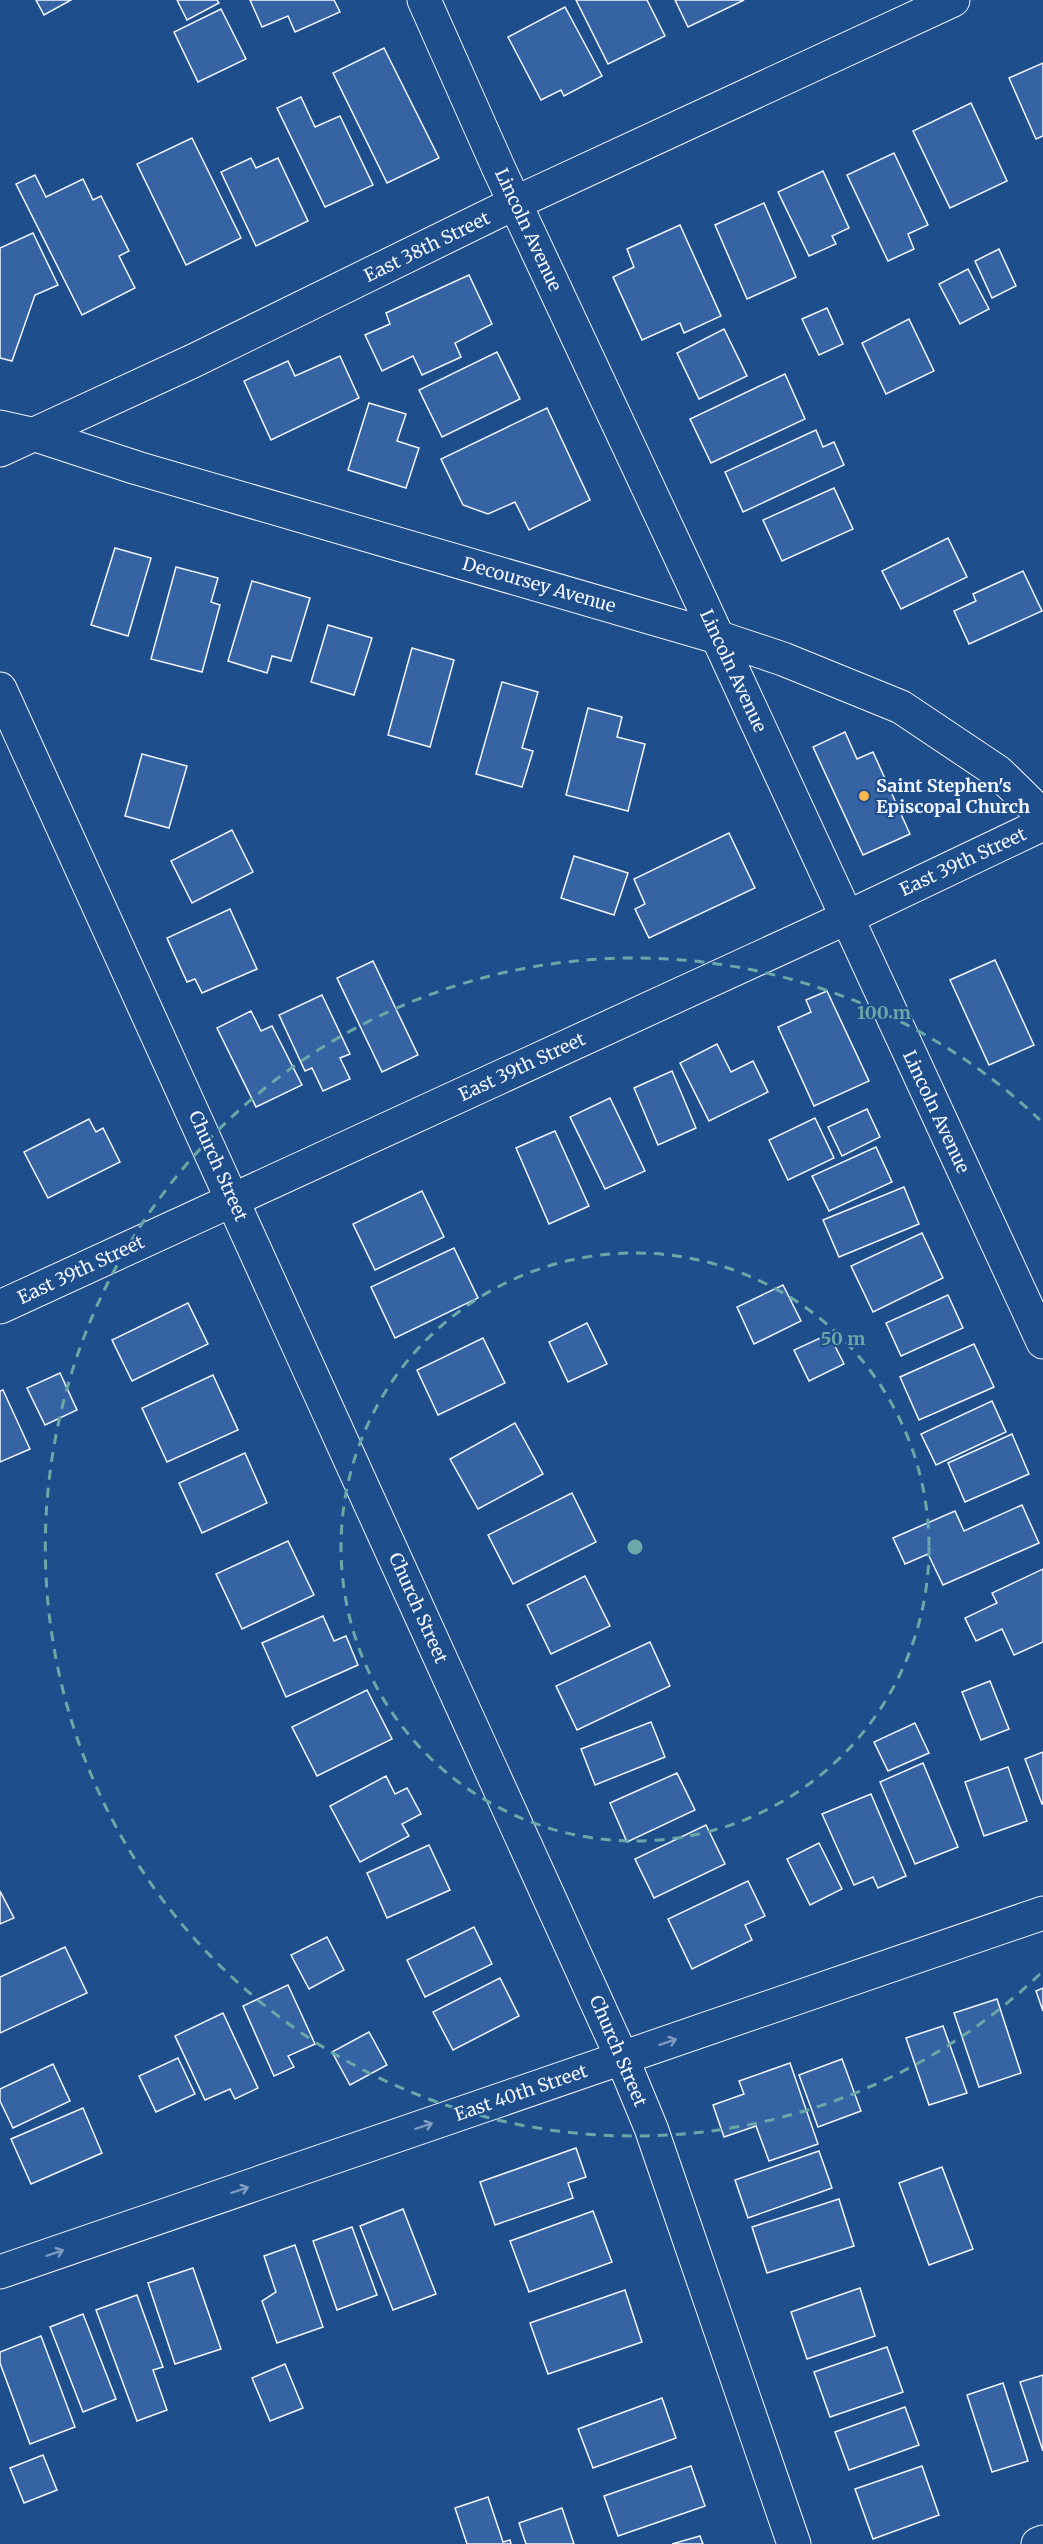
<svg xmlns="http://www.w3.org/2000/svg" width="1043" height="2544" font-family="Merriweather,serif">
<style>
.building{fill:#3563a3;stroke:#f2f6ff;stroke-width:1.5}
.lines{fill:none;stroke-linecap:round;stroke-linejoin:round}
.street-casing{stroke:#f2f6ff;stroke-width:35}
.secondary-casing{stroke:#f2f6ff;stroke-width:35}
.street{stroke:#1f4e8c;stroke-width:33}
.secondary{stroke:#1f4e8c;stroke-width:33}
.oneway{stroke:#7e9ac0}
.ring{fill:none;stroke:#6aa9a8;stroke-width:3;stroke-dasharray:10 8}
.poi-dot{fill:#ffb74d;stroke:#1f4e8c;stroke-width:2}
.labels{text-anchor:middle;stroke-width:4.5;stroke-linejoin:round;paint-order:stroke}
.street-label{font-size:18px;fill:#f2f6ff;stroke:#1f4e8c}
.poi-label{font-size:18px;font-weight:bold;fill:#f2f6ff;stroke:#1f4e8c;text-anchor:start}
.centre{fill:#6aa9a8;stroke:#1f4e8c;stroke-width:3}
.ring-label{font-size:18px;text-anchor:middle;font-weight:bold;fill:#6aa9a8;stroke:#1f4e8c;stroke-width:4.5;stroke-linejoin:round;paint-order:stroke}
</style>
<rect width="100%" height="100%" fill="#1f4e8c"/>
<!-- building -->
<g class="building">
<polygon points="36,0 71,0 44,15"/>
<polygon points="177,0 217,0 219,3 187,20"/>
<polygon points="250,0 334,0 340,12 295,32 288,16 262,27"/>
<polygon points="576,0 647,0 665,36 608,64"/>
<polygon points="675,0 744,0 688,27"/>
<polygon points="565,7 602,76 564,96 561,90 541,100 508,37"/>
<polygon points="221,9 246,59 198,82 174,32"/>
<polygon points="384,48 439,158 387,183 333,73"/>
<polygon points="1043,63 1043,136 1036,139 1009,78"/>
<polygon points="301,97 315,127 340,116 373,185 325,207 277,108"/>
<polygon points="971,103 1007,181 950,208 913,131"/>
<polygon points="192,138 241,238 186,265 137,164"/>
<polygon points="894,153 928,225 908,234 914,249 888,261 847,175"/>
<polygon points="251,158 256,168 278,158 308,221 256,246 221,172"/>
<polygon points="823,171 849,228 832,236 836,244 809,256 778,192"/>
<polygon points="35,175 46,197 83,179 93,200 101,196 129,251 119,256 135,288 82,315 16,184"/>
<polygon points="764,203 796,277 747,299 715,225"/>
<polygon points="680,225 721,316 684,333 680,323 642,340 613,277 634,267 627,249"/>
<polygon points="33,233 58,285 35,295 12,361 0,358 0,248"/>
<polygon points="999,249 1016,286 992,298 975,261"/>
<polygon points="968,269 989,309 960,324 939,284"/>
<polygon points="469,275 492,324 455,343 461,357 422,375 413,356 382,371 365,335 390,324 386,313"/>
<polygon points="827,308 843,344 819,355 802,319"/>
<polygon points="909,319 934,371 886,394 862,343"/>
<polygon points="724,329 747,376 699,399 677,353"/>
<polygon points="497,352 520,399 442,437 419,390"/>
<polygon points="340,356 359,398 271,440 244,381 288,361 295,376"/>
<polygon points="785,374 805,419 711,463 690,419"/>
<polygon points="369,403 406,414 397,441 419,448 406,488 348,470"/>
<polygon points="547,408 590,500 529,530 515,502 488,514 463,505 441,459"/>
<polygon points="816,430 823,447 834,442 844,465 743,512 725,472"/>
<polygon points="834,488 853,529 782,561 763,520"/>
<polygon points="948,538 967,577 901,609 882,571"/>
<polygon points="115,548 151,558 128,636 91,625"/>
<polygon points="176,567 218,578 211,602 220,605 202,672 151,659"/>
<polygon points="1023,571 1042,611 969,644 954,611 976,601 973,594"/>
<polygon points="252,581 310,598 291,661 272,656 267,673 228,661"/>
<polygon points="328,625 372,638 354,695 311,682"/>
<polygon points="412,648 454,660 430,747 388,735"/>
<polygon points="502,682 538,692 522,748 533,751 522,787 476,774"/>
<polygon points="588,708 622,717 617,737 645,744 628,811 566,795"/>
<polygon points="845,732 857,759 873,752 910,834 863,855 813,747"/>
<polygon points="142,754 187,766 169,828 125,816"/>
<polygon points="232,830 253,872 192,903 171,861"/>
<polygon points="729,833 755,888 649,938 635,909 645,904 634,879"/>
<polygon points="574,856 628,873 614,915 561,898"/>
<polygon points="230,909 257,969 202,993 195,979 187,982 167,938"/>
<polygon points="995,960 1034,1045 989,1065 950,980"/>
<polygon points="373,961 418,1055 382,1072 337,978"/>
<polygon points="827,991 869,1081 814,1106 778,1027 811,1012 806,1000"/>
<polygon points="322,995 350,1054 340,1058 350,1079 323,1091 312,1068 305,1071 279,1015"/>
<polygon points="251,1011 261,1031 272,1026 302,1085 256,1107 217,1028"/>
<polygon points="717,1044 731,1072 753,1061 768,1092 709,1121 680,1063"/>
<polygon points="672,1071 696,1128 658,1145 634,1088"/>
<polygon points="610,1098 645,1171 605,1189 570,1117"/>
<polygon points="867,1109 880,1137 842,1156 828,1127"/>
<polygon points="815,1118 834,1158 788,1180 769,1140"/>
<polygon points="89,1119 96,1132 103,1128 120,1162 48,1198 24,1152"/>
<polygon points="555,1131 589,1206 549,1224 516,1148"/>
<polygon points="876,1147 892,1182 829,1211 812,1176"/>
<polygon points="904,1187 919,1224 839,1257 823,1220"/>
<polygon points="422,1191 444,1237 375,1270 353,1224"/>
<polygon points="922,1233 943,1278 873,1312 851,1266"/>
<polygon points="454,1248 478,1298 395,1338 371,1287"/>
<polygon points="783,1285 801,1321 754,1344 737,1307"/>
<polygon points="948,1295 963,1328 901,1356 886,1323"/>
<polygon points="188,1303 208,1344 132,1381 112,1340"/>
<polygon points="587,1323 607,1364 568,1382 549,1342"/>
<polygon points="829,1334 844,1364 809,1381 794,1350"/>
<polygon points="483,1338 505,1383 438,1415 417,1370"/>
<polygon points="974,1344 994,1387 919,1420 900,1377"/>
<polygon points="60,1373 77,1410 45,1425 27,1388"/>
<polygon points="213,1375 238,1430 167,1462 142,1408"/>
<polygon points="3,1390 30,1449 0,1462 0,1391"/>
<polygon points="992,1401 1006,1432 936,1465 921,1434"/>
<polygon points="515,1423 543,1474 478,1509 450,1459"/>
<polygon points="1012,1434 1029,1474 965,1502 948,1463"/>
<polygon points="245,1453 267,1503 202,1533 179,1483"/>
<polygon points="572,1493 596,1542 513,1584 488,1535"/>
<polygon points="1022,1505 1039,1543 943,1585 928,1554 905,1564 893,1538 955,1511 964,1531"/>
<polygon points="288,1541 314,1595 242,1629 216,1574"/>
<polygon points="1043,1569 1043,1642 1014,1655 1002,1629 976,1641 965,1618 997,1603 992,1593"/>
<polygon points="585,1576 610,1626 551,1654 527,1605"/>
<polygon points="323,1616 334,1641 346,1636 358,1665 286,1697 262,1643"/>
<polygon points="650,1642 670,1686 577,1730 556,1686"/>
<polygon points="990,1681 1009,1729 981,1740 962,1692"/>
<polygon points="367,1690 392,1739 317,1776 292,1727"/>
<polygon points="651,1722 665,1757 595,1785 581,1749"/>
<polygon points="915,1723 929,1753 888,1771 874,1742"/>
<polygon points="1043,1752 1043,1804 1042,1804 1025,1759"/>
<polygon points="923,1763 958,1847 915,1864 880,1782"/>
<polygon points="1008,1767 1027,1821 984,1836 965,1782"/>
<polygon points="677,1773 695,1810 627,1842 610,1803"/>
<polygon points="386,1776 395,1794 407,1788 421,1814 402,1824 409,1836 360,1862 330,1806"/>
<polygon points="871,1794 906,1876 878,1888 873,1877 854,1885 822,1814"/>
<polygon points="706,1825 725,1864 654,1898 635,1859"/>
<polygon points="819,1843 842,1889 810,1905 787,1859"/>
<polygon points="429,1845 450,1890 387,1918 367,1873"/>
<polygon points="748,1881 765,1916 745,1925 752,1940 692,1969 668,1919"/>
<polygon points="0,1891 14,1918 0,1924"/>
<polygon points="474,1927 492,1964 425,1997 407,1960"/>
<polygon points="327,1937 344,1970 309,1989 291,1955"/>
<polygon points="65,1947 87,1993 0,2033 0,1977"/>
<polygon points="500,1978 519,2016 453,2050 433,2012"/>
<polygon points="288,1985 315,2044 288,2056 294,2067 274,2076 243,2006"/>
<polygon points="1043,1988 1043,2011 1036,1991"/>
<polygon points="997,1999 1021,2073 979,2087 954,2013"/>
<polygon points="223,2013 258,2088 235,2099 230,2089 205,2100 175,2036"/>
<polygon points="943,2026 967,2093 929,2105 906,2038"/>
<polygon points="369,2032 387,2065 350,2085 332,2052"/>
<polygon points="178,2058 195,2094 156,2112 139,2076"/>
<polygon points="842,2059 861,2111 818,2127 799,2075"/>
<polygon points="790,2063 818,2144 769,2161 756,2126 724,2137 713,2105 744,2094 739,2081"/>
<polygon points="53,2064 70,2101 13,2128 0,2101 0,2089"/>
<polygon points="83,2108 102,2153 31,2184 11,2139"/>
<polygon points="576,2148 586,2177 568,2183 573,2198 495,2225 480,2182"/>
<polygon points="819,2151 832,2188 748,2218 735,2180"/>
<polygon points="942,2167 973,2249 929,2265 899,2183"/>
<polygon points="839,2199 854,2246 767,2273 752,2227"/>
<polygon points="403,2209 436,2294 393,2310 360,2226"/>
<polygon points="593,2211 612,2262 529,2292 510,2241"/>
<polygon points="352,2227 377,2295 337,2310 313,2241"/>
<polygon points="295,2245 323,2327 277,2343 262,2301 276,2292 264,2256"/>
<polygon points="193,2268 221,2349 175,2364 148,2283"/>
<polygon points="860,2288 875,2336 807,2359 791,2312"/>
<polygon points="625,2290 642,2342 548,2374 530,2323"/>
<polygon points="137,2295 163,2367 153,2370 167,2410 137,2421 96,2310"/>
<polygon points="83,2314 116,2399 83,2412 50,2327"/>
<polygon points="41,2336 75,2427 30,2444 0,2363 0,2352"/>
<polygon points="887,2347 903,2392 830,2417 814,2372"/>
<polygon points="285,2364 303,2408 270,2421 252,2378"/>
<polygon points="1043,2375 1043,2451 1020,2382"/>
<polygon points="1003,2383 1028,2461 992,2472 967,2395"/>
<polygon points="662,2398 676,2438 593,2468 578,2429"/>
<polygon points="905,2407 919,2445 849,2470 835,2432"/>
<polygon points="43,2455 57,2490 24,2503 10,2468"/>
<polygon points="691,2466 705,2506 618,2536 604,2496"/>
<polygon points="922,2466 939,2515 873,2539 855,2489"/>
<polygon points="488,2497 503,2542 510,2540 511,2544 467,2544 455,2508"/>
<polygon points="562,2508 574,2544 526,2544 519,2523"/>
<polygon points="700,2536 703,2544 672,2544"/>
</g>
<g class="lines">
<defs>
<g id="street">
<polyline points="424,0 499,169 689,575 1043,1342"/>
<polyline points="0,450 193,361 515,203 953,0"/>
<polyline points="0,689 622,2058 651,2128 794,2544"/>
<polyline points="0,1307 846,918 1043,824"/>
<polyline points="0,2272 1043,1913"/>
<polyline points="1038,2544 1043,2542"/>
</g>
<polyline id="secondary" points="0,427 36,435 137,468 717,637 783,659 901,707 998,772 1043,816"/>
</defs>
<!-- street casing -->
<use href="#street" class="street-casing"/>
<!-- secondary casing -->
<use href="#secondary" class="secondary-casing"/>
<!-- street -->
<use href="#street" class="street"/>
<!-- secondary -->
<use href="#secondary" class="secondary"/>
</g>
<!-- one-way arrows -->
<defs><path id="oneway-shaft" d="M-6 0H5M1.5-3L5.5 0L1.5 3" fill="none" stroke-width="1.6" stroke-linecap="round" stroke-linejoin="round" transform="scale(1.5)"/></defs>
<g class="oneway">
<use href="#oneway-shaft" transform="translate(668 2042) rotate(-19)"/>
<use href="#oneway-shaft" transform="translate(424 2126) rotate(-19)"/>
<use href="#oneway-shaft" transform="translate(240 2190) rotate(-19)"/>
<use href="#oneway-shaft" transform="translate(55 2253) rotate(-19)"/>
</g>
<!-- distance rings -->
<g class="ring">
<circle cx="635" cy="1547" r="294"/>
<path d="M1040 1974A589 589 0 1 1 1040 1120"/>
</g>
<!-- markers -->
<circle class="poi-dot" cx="864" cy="796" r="6"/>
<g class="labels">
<!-- street labels -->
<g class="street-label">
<text transform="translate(528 230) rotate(65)" y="6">Lincoln Avenue</text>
<text transform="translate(427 247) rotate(-26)" y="6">East 38th Street</text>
<text transform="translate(539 585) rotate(16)" y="6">Decoursey Avenue</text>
<text transform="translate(733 671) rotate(65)" y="6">Lincoln Avenue</text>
<text transform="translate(963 862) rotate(-25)" y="6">East 39th Street</text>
<text transform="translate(522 1067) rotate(-25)" y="6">East 39th Street</text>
<text transform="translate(936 1112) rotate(65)" y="6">Lincoln Avenue</text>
<text transform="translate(218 1166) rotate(66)" y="6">Church Street</text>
<text transform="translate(81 1270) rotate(-25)" y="6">East 39th Street</text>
<text transform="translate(418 1608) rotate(66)" y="6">Church Street</text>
<text transform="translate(618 2051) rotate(67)" y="6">Church Street</text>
<text transform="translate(521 2093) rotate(-19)" y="6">East 40th Street</text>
</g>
<!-- poi labels -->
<g class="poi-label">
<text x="876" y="792">Saint Stephen's<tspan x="876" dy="21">Episcopal Church</tspan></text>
</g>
</g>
<circle cx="635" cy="1547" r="9" class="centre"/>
<g class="ring-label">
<text x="884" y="1019">100 m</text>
<text x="843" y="1345">50 m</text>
</g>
</svg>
